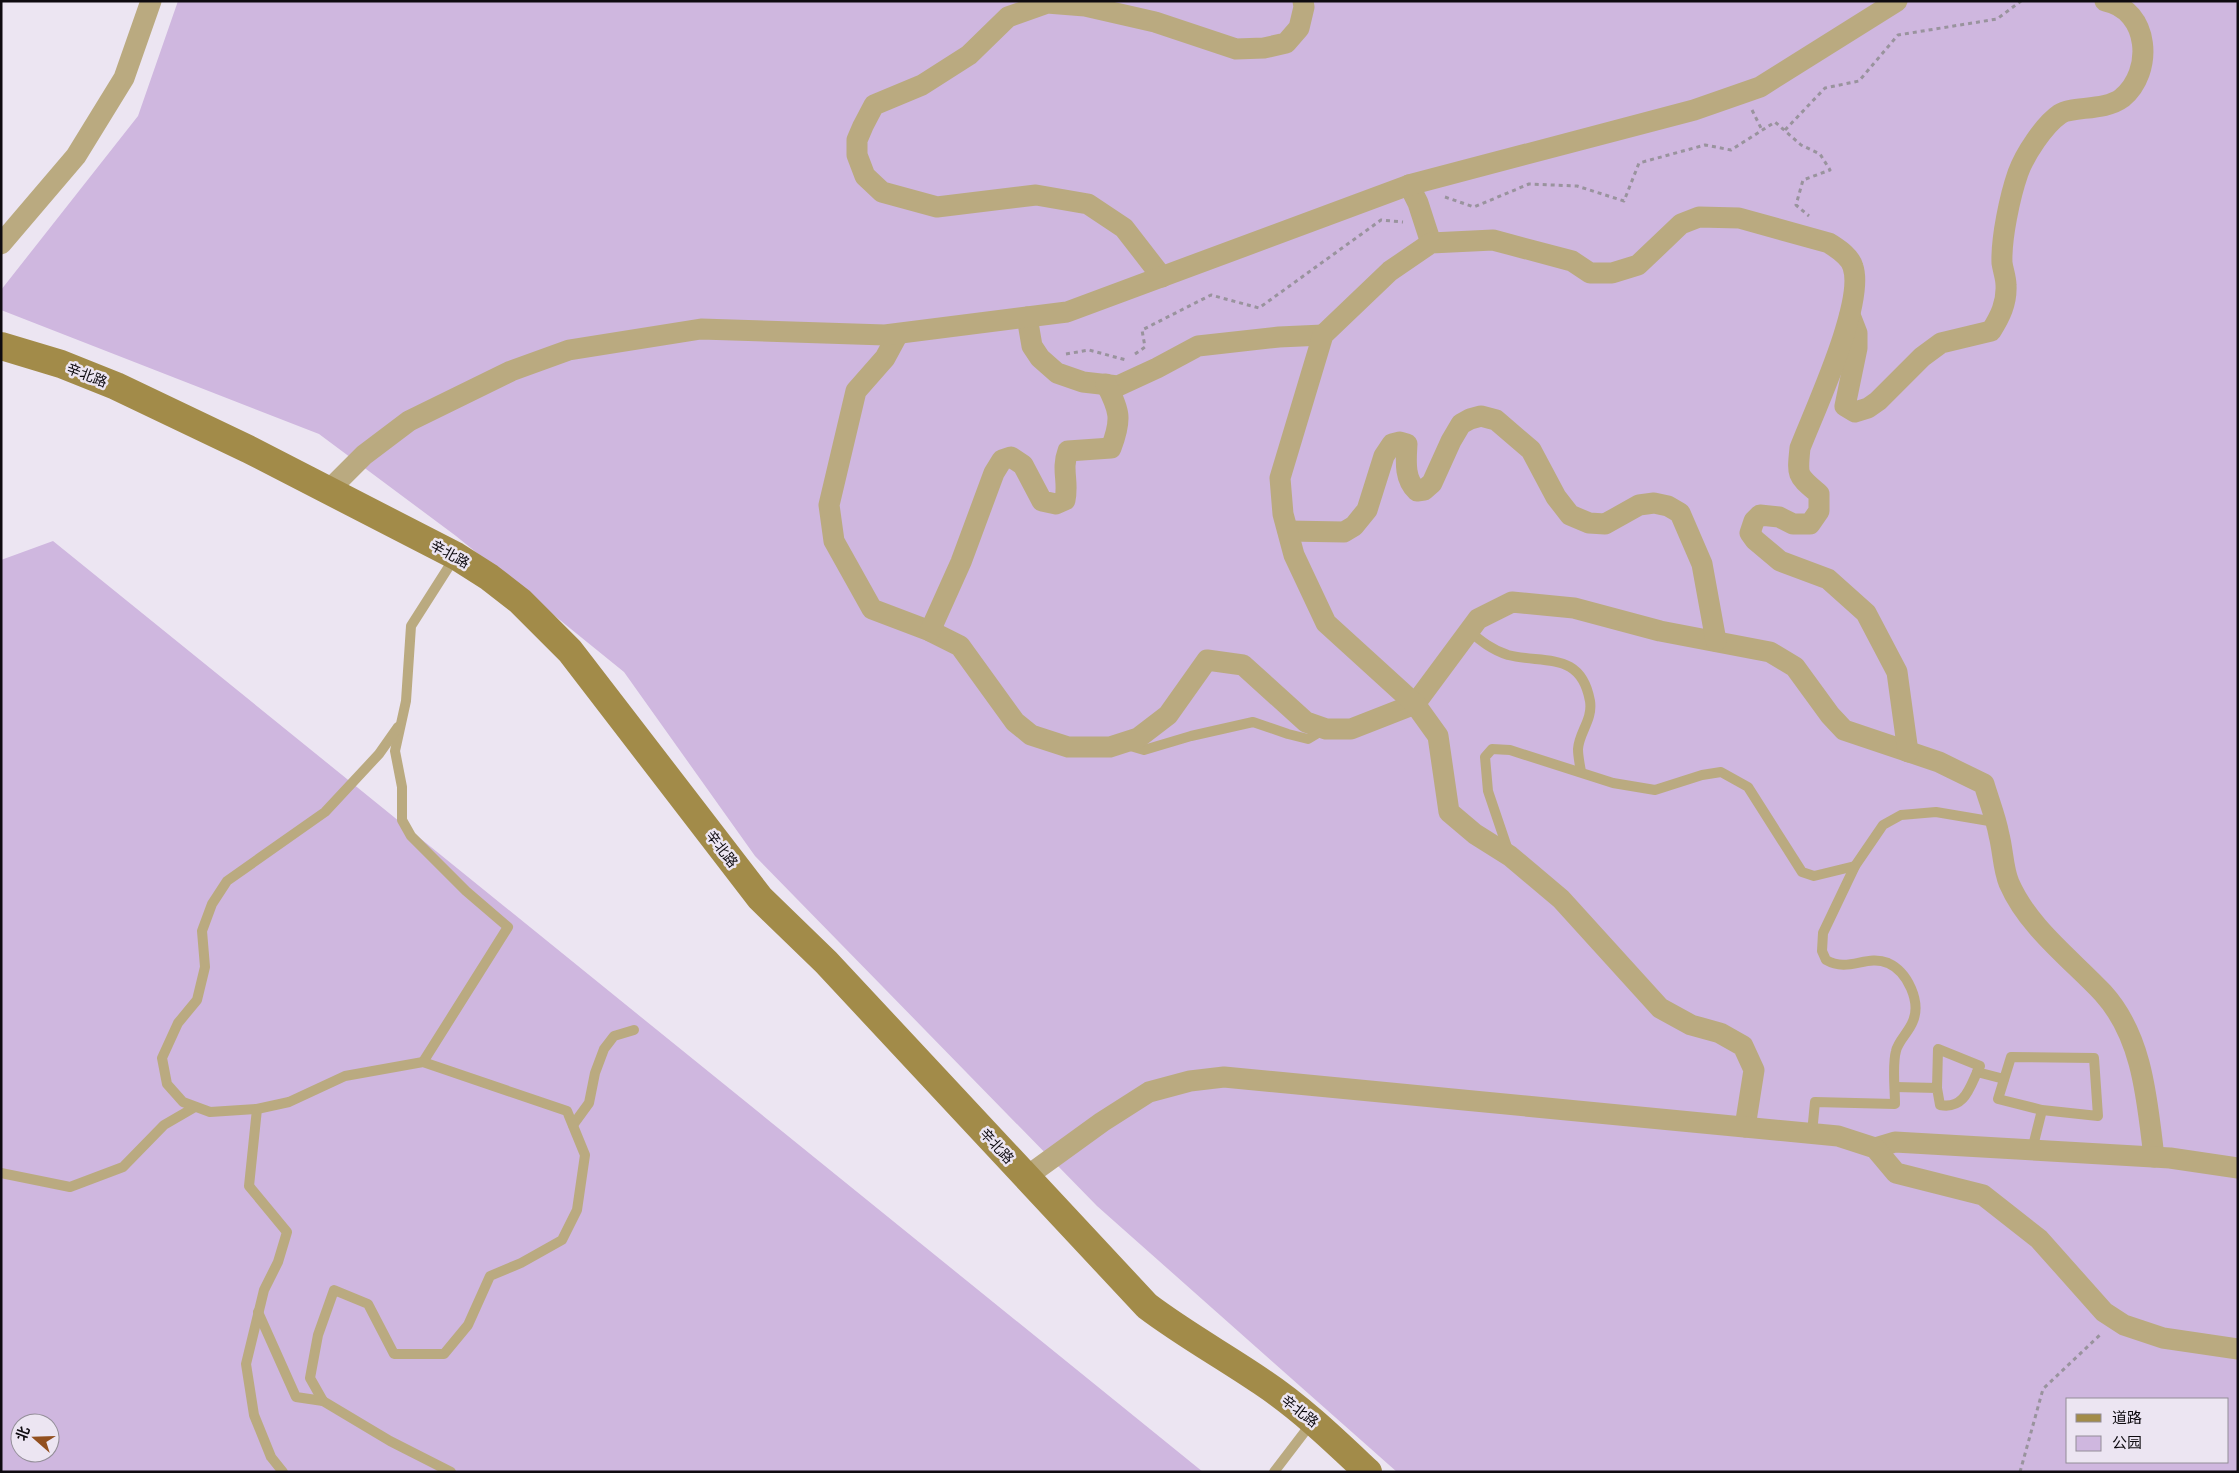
<svg xmlns="http://www.w3.org/2000/svg" width="2239" height="1473" font-family="Montserrat,'Noto Sans SC',sans-serif">
<style>
.green{fill:#cfb7df;fill-rule:evenodd}
.lines{fill:none;stroke-linecap:round;stroke-linejoin:round}
.path{stroke:#99939d;stroke-width:3;stroke-dasharray:4 4;stroke-linecap:butt}
.service{stroke:#baaa80;stroke-width:10}
.minor{stroke:#baaa80;stroke-width:21}
.secondary{stroke:#a28b49;stroke-width:28}
.labels{text-anchor:middle;stroke-width:5;stroke-linejoin:round;paint-order:stroke}
.street-label{font-size:14px;fill:#0e0b10;stroke:#ece5f2}
</style>
<rect width="100%" height="100%" fill="#ece5f2"/>
<!-- green -->
<g class="green">
<path d="M178,1H2238V1472H1397L1097,1206L755,856L624,672L456,536L319,434L1,310V290L138,116ZM2068,1399H2228V1462H2068Z"/>
<path d="M53,541L1203,1472H1V560ZM20,1423H50V1453H20Z"/>
</g>
<g class="lines">
<!-- path -->
<g class="path">
<polyline points="1752,110 1762,130"/>
<polyline points="1785,130 1825,88 1859,81 1898,35 1997,19 2021,1"/>
<polyline points="1445,197 1474,207 1529,184 1577,186 1624,201 1639,163 1705,145 1731,150 1775,122 1801,145 1820,154 1830,170 1803,180 1796,205 1809,216"/>
<polyline points="1066,354 1089,350 1126,360"/>
<polyline points="1135,354 1145,347 1142,330 1211,295 1259,308 1381,220 1403,222"/>
<polyline points="2020,1472 2043,1389 2102,1333"/>
</g>
<!-- service -->
<g class="service">
<path d="M1469,631C1481,641 1492,650 1508,655C1545,664 1581,651 1590,701C1593,720 1579,732 1578,749C1578,757 1580,765 1581,772"/>
<polyline points="1127,745 1144,750 1191,736 1253,722 1288,734 1308,739 1323,730"/>
<polyline points="1509,853 1488,791 1485,757 1492,749 1510,750 1613,783 1655,790 1702,775 1721,772 1748,787 1802,872 1814,876 1855,866"/>
<polyline points="423,1062 508,927 466,891 411,836 402,820 402,787 395,751 406,701 411,626 455,557"/>
<polyline points="1977,1072 2004,1079"/>
<path d="M1895,1087L1937,1088L1938,1049L1980,1066C1970,1085 1966,1110 1940,1105L1937,1088"/>
<polyline points="257,1109 210,1112 183,1102 167,1084 162,1058 178,1023 197,1000 205,967 202,931 212,904 227,881 325,812 379,754 398,727"/>
<polyline points="573,1125 589,1103 595,1073 604,1049 614,1036 634,1030"/>
<path d="M1812,1133L1815,1102L1895,1104C1895,1089 1892,1065 1896,1051C1898,1041 1909,1032 1913,1021C1921,1002 1908,972 1888,963C1866,954 1849,973 1826,960L1822,951L1823,933L1855,866L1883,825L1901,815L1936,812L1995,822"/>
<polyline points="2032,1150 2042,1110 1998,1099 2011,1057 2094,1058 2098,1116 2042,1110"/>
<polyline points="1,1173 70,1187 123,1167 164,1125 195,1107"/>
<polyline points="258,1312 296,1397 323,1401 390,1441 451,1472"/>
<polyline points="283,1472 271,1457 254,1415 246,1364 264,1290 278,1262 287,1232 249,1186 257,1109 289,1102 345,1076 423,1062 567,1111 585,1155 577,1210 562,1240 521,1263 490,1276 468,1325 444,1354 394,1354 368,1304 334,1290 318,1335 310,1378 323,1401"/>
<polyline points="1274,1472 1313,1421"/>
</g>
<!-- minor -->
<g class="minor">
<polyline points="1409,185 1418,203 1431,243"/>
<polyline points="1,244 76,156 124,78 151,1"/>
<polyline points="1162,277 1124,228 1088,204 1036,195 937,207 882,192 865,176 857,155 857,140 863,126 874,105 922,85 969,55 1008,17 1047,3 1085,6 1155,22 1236,49 1264,48 1286,43 1299,28 1304,7 1303,1"/>
<path d="M1850,315L1857,333V348L1845,406L1855,412L1868,408L1878,401L1922,357L1941,343L1991,331C2000,317 2007,303 2006,285C2006,278 2003,270 2002,263C2001,238 2010,196 2018,173C2025,154 2044,125 2060,114C2072,106 2105,111 2122,98C2154,72 2150,10 2105,1"/>
<polyline points="1027,317 1032,346 1040,358 1057,373 1083,382 1118,386 1157,368 1198,346 1279,337 1323,335"/>
<path d="M898,334L885,358L856,391L829,505L834,541L872,609L930,631L960,646L1015,722L1031,735L1068,747H1110L1138,738L1168,715L1207,660L1243,665L1306,722L1326,729H1351L1415,704L1478,619L1512,602L1574,608L1660,631L1770,652L1795,667L1830,715L1844,730L1939,762L1984,784C1989,801 1996,818 1999,835C2003,850 2003,869 2009,883C2028,927 2071,959 2103,993C2143,1037 2147,1100 2154,1157"/>
<polyline points="328,491 364,455 409,421 511,371 569,350 701,329 885,335 1067,312 1409,185 1694,110 1760,87 1897,1"/>
<path d="M1288,531L1344,532L1354,526L1367,510L1384,456L1392,444L1400,442L1407,444C1406,461 1404,479 1417,491L1424,490L1432,483L1451,441L1461,424L1470,419L1481,416L1496,420L1531,450L1556,497L1570,515L1589,523L1605,524L1639,505L1654,503L1668,506L1680,513L1702,564L1716,641"/>
<path d="M930,631L961,562L994,473L1002,460L1011,457L1023,465L1042,501L1056,504L1065,500C1069,481 1061,470 1068,451L1111,448C1122,419 1120,411 1106,384"/>
<path d="M1745,1127L1754,1070L1743,1046L1720,1033L1691,1025L1660,1008L1561,899L1510,856L1475,834L1449,812L1438,736L1415,704L1326,623L1294,555L1283,514L1280,478L1323,335L1390,271L1431,243L1493,240L1572,261L1590,273H1612L1638,265L1681,224L1699,217L1739,218L1829,243C1838,249 1850,256 1853,267C1865,303 1815,409 1800,448C1797,477 1797,475 1819,494V511L1810,524H1793L1779,517L1760,515L1754,521L1750,533L1755,540L1780,561L1828,579L1866,613L1897,672L1908,752"/>
<polyline points="1875,1148 1895,1142 2170,1158 2238,1168"/>
<polyline points="1026,1177 1102,1122 1149,1092 1190,1081 1224,1077 1838,1136 1875,1148 1896,1173 1983,1195 2039,1239 2104,1312 2124,1325 2163,1338 2238,1349"/>
</g>
<!-- secondary -->
<path class="secondary" d="M1,346L61,364L116,386L248,449L456,556L489,577L520,601L570,651L760,898L826,962L1147,1306C1184,1334 1224,1356 1262,1382C1301,1408 1334,1440 1368,1472"/>
</g>
<g class="labels">
<!-- street labels -->
<g class="street-label">
<text transform="translate(87 375) rotate(21)" y="5">辛北路</text>
<text transform="translate(450 554) rotate(29)" y="5">辛北路</text>
<text transform="translate(722 849) rotate(52)" y="5">辛北路</text>
<text transform="translate(997 1146) rotate(47)" y="5">辛北路</text>
<text transform="translate(1300 1411) rotate(38)" y="5">辛北路</text>
</g>
</g>
<!-- border -->
<rect width="2239" height="1473" fill="none" stroke="#0e0b10" stroke-width="5"/>
<!-- legend -->
<rect x="2066" y="1398" width="162" height="65" fill="#ece5f2" stroke="#938e98"/>
<rect x="2076" y="1414" width="25" height="8" fill="#a28b49" stroke="#938e98"/>
<text x="2112" y="1423" font-size="15" fill="#0e0b10">道路</text>
<rect x="2076" y="1436" width="25" height="15" fill="#cfb7df" stroke="#938e98"/>
<text x="2112" y="1448" font-size="15" fill="#0e0b10">公园</text>
<!-- north arrow -->
<g transform="translate(35 1438) rotate(290)"><circle r="24" fill="#ece5f2" stroke="#938e98"/>
<path d="M0-4L9 19L0 12L-9 19Z" fill="#924f1f"/>
<text y="-8" font-size="14" font-weight="bold" text-anchor="middle" fill="#0e0b10">北</text>
</g>
</svg>
